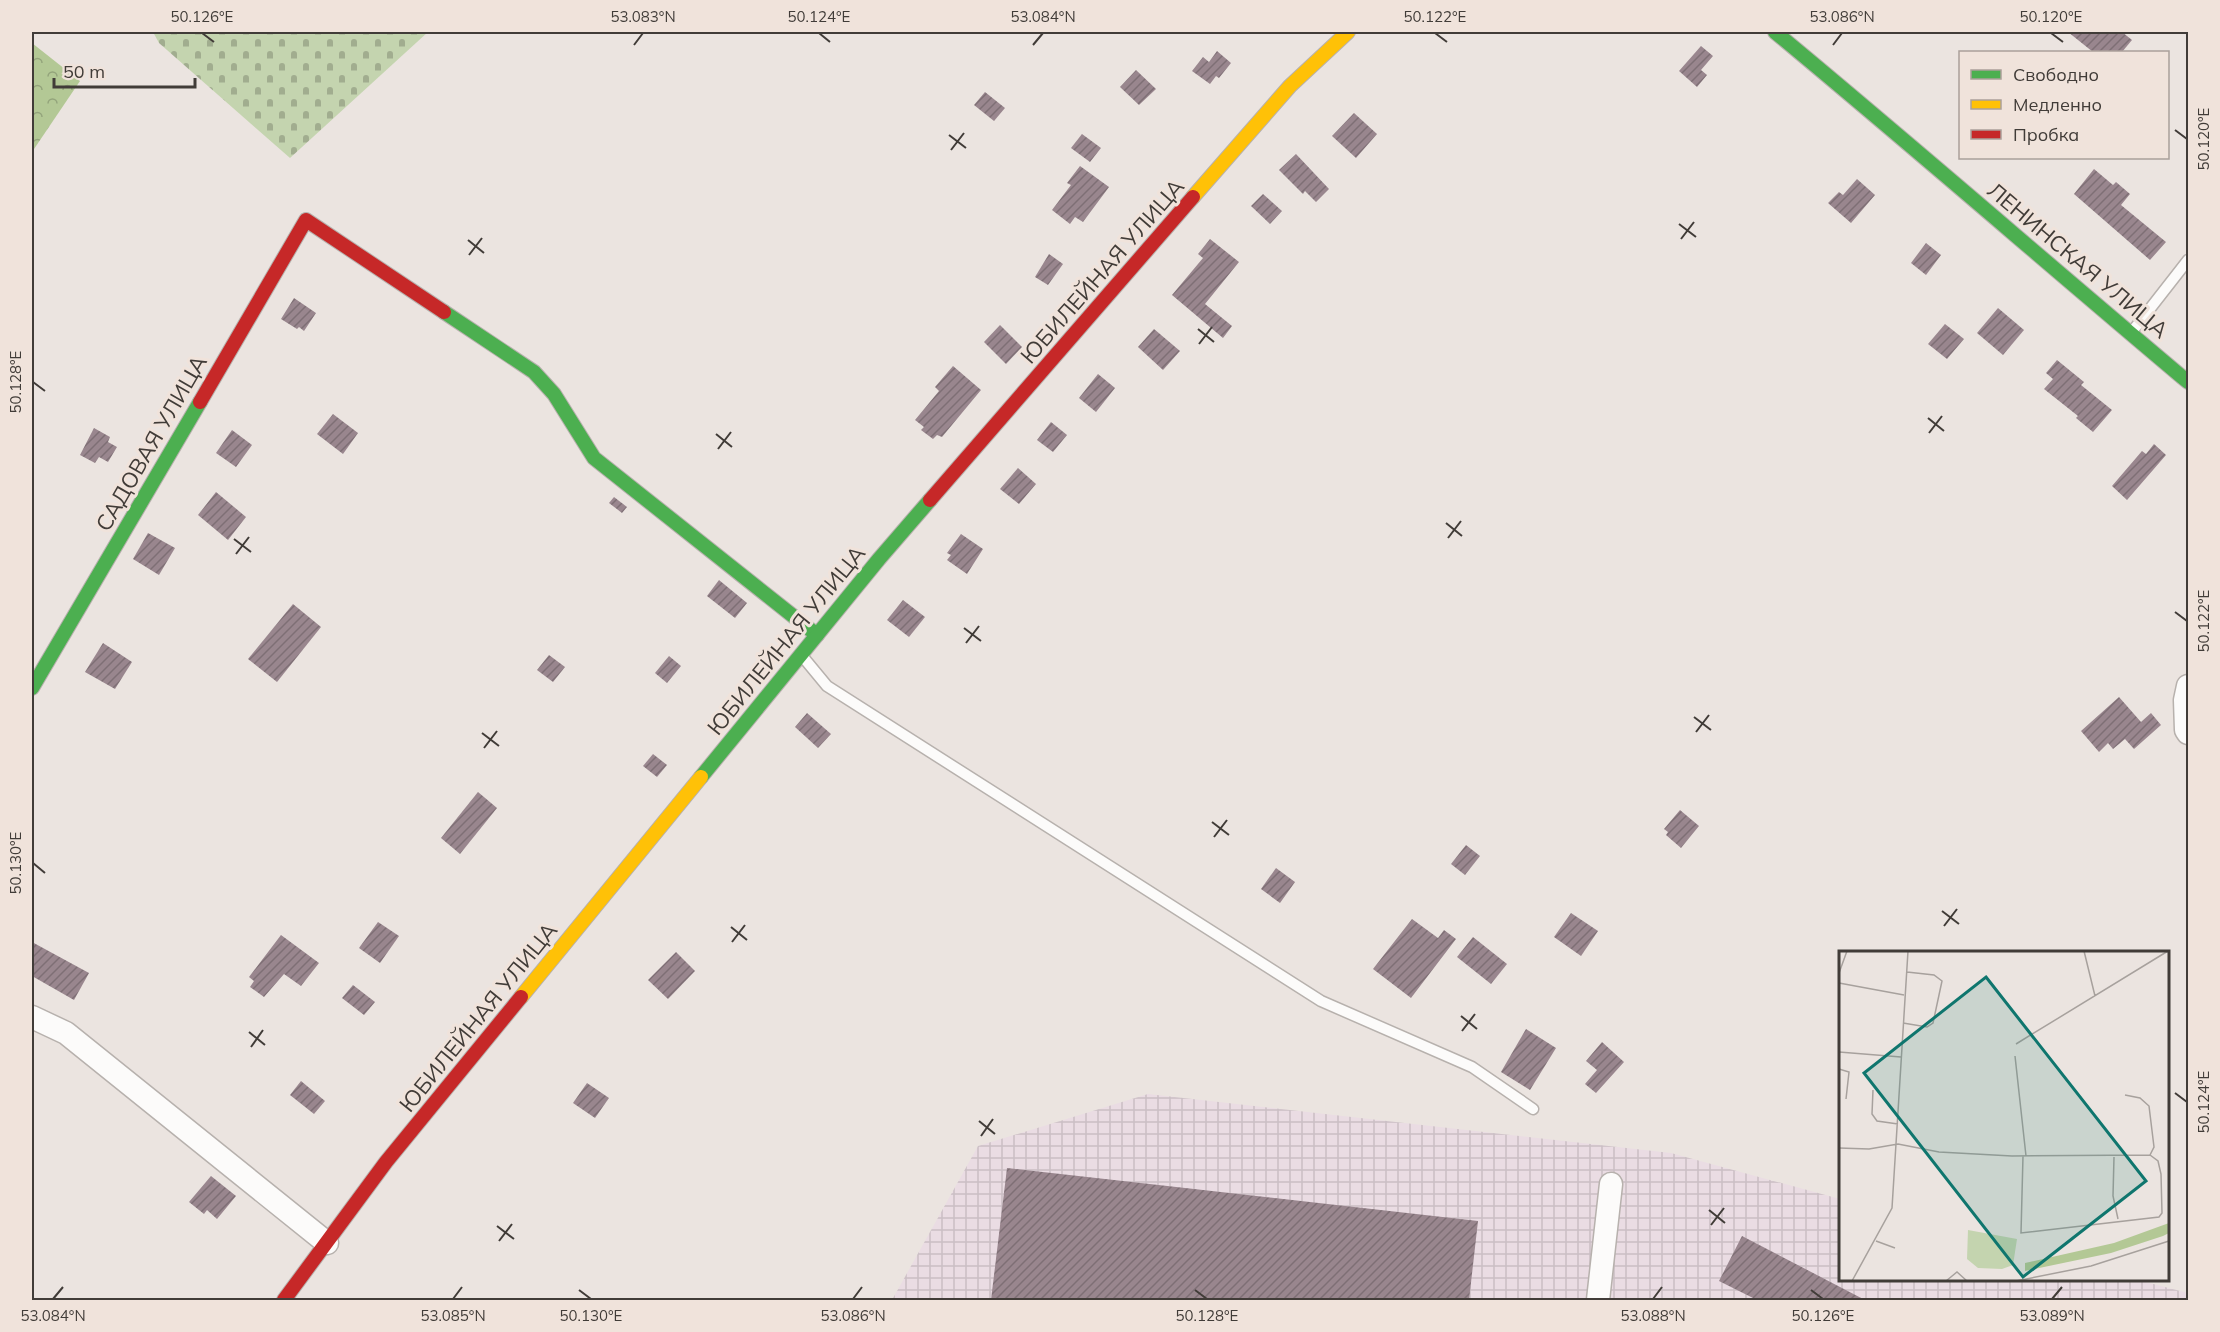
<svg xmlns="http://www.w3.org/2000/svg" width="2220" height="1332" font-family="Mulish,sans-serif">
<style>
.industrial{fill:url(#industrial-grid)}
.forest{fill:url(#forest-crowns)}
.cemetery{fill:url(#cemetery-stones)}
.building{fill:url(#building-hatch)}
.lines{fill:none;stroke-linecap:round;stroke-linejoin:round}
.lane-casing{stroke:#b7b1ad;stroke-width:13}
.street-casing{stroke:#b7b1ad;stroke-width:25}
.fast-casing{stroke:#b7b1ad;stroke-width:16}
.slow-casing{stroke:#b7b1ad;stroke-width:16}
.jam-casing{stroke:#b7b1ad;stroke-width:16}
.lane{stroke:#fcfbfa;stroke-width:10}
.street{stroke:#fcfbfa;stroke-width:22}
.fast{stroke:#4caf50;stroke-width:14}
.slow{stroke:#ffc107;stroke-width:14}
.jam{stroke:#c62828;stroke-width:14}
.ticks{fill:none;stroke:#413c38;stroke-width:2}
.labels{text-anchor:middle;stroke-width:6;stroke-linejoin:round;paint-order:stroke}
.street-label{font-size:22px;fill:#413c38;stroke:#f0e3db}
.inset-road{fill:none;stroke:#a7a19d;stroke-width:1.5}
.view{fill:#0f766e;fill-opacity:0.15;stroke:#0f766e;stroke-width:3}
.inset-edge{fill:none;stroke:#413c38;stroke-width:3}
.neatline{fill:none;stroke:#413c38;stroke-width:2}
.ticks-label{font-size:15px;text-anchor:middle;fill:#413c38}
</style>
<defs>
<pattern id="industrial-grid" width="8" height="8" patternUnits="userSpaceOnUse" patternTransform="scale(1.5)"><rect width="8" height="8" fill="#eadce3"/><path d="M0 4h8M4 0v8" fill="none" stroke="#cabec4"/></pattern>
<pattern id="forest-crowns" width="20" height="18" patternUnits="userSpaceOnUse" patternTransform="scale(1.5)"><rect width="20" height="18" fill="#b3c895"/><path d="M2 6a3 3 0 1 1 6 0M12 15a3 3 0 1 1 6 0" fill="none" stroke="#93a47b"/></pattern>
<pattern id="cemetery-stones" width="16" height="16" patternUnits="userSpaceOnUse" patternTransform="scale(1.5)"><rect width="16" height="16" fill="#c4d4af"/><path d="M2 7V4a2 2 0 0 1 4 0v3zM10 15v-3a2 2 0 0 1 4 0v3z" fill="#a1ad8f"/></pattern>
<pattern id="building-hatch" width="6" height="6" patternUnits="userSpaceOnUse" patternTransform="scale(1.5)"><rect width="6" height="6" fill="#99868e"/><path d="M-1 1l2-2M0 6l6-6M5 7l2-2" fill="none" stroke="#7e6f75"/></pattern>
</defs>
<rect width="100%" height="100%" fill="#ebe4e0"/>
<!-- industrial -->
<polygon class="industrial" points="1148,1094 1671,1153 1840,1199 1840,1280 2138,1280 2188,1293 2188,1300 892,1300 978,1146"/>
<!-- forest -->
<polygon class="forest" points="32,43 80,81 32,152"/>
<!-- cemetery -->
<polygon class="cemetery" points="153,32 428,32 290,158 159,43"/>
<!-- building -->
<g class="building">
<polygon points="2068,32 2122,32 2132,40 2122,52 2093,52"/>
<polygon points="1701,46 1713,56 1701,70 1707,75 1697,87 1679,71"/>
<polygon points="1217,51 1231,63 1219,78 1216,76 1210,84 1192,71 1203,57 1209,62"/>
<polygon points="1136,70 1156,89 1139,105 1120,87"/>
<polygon points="985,92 1005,108 994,121 974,105"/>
<polygon points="1354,113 1377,134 1356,158 1332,136"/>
<polygon points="1082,134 1101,148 1090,162 1071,148"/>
<polygon points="1296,154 1329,189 1316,202 1305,191 1303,194 1279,170"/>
<polygon points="1080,166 1109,187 1083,222 1075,217 1070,224 1052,210 1071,185 1067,183"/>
<polygon points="2094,169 2113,185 2116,182 2130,194 2121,205 2166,242 2150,260 2074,194"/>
<polygon points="1857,179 1875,195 1851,223 1828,203 1839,192 1843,195"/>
<polygon points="1263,194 1282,211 1270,224 1251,206"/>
<polygon points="1210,239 1239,262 1205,304 1232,326 1223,338 1172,295 1203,258 1198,254"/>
<polygon points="1926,243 1941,255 1926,275 1911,263"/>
<polygon points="1049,254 1063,264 1048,285 1035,277"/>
<polygon points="294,298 316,313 304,331 299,327 297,329 281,319"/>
<polygon points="1998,308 2024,330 2003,355 1977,333"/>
<polygon points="1945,324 1964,339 1947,359 1928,344"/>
<polygon points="1000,325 1022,347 1006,364 984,342"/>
<polygon points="1154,329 1180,351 1163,370 1138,347"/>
<polygon points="2057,360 2084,382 2081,385 2112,410 2093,432 2076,418 2078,416 2044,389 2053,379 2046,373"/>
<polygon points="953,366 981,390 942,437 937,435 933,439 921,430 924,427 915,420 939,391 935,387"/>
<polygon points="1098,374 1115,388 1096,412 1079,398"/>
<polygon points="333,414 358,433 343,454 317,434"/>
<polygon points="1051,422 1067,435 1053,452 1037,440"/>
<polygon points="94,428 110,437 108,442 117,447 108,462 99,457 95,463 80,455"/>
<polygon points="232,430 252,445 236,467 216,453"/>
<polygon points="2154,444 2166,455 2127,500 2112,486 2142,451 2146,454"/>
<polygon points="1018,468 1036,484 1019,504 1000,489"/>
<polygon points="216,492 246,517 228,540 198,515"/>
<polygon points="614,497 627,507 622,513 609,503"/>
<polygon points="148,533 175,548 159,575 133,559"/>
<polygon points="961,534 983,549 967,574 947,560 951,555 947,553"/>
<polygon points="719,580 747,603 735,618 707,596"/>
<polygon points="903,600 925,617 909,637 887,620"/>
<polygon points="293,604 321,627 277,682 248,659"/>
<polygon points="103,643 132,662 115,689 85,672"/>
<polygon points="549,655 565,667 553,682 537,670"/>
<polygon points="669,656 681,666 667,683 655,673"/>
<polygon points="2119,697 2141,722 2151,713 2161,725 2134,749 2125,739 2113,749 2108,743 2099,752 2081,731"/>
<polygon points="807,713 831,734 818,748 795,727"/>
<polygon points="653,754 667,765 657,777 643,766"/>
<polygon points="478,792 497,808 460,854 441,838"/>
<polygon points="1680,810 1699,826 1681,848 1666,835 1668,832 1664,829"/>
<polygon points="1466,845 1480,856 1465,875 1451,864"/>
<polygon points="1276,868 1295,882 1280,903 1261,889"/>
<polygon points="1571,913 1598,931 1581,956 1554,937"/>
<polygon points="1412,919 1438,938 1444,930 1456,939 1411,998 1373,969"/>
<polygon points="378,922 399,936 380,963 359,948"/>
<polygon points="281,935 319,963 301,986 284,974 264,997 250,987 254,981 249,977"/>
<polygon points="1473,937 1507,964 1491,984 1457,957"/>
<polygon points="32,942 89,973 74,1000 32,976"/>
<polygon points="676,952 695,971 668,999 648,980"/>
<polygon points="353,985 375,1002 364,1015 342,998"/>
<polygon points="1526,1029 1556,1048 1530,1090 1501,1072"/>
<polygon points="1602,1042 1624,1062 1596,1093 1585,1084 1597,1070 1586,1061"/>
<polygon points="301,1081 325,1101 314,1114 290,1095"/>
<polygon points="587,1083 609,1098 595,1118 573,1103"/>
<polygon points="1007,1168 1478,1221 1469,1300 991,1300"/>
<polygon points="211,1176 236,1196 217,1219 207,1210 204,1214 189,1202"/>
<polygon points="1742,1236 1865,1300 1757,1300 1719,1281"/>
</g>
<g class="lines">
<defs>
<g id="lane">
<polyline points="2131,333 2188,260"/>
<polyline points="803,657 827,686 1321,1001 1472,1067 1533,1109"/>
</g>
<g id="street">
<polyline points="2188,686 2185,700 2186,730 2188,733"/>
<polyline points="32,1017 66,1033 327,1243"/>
<polyline points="1598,1300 1611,1184"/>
</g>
<g id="fast">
<path d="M1775,32C1914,147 2050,266 2188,382"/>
<polyline points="444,312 534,372 554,394 594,458 817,635"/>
<polyline points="32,688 200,402"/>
<polyline points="701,777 879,559 930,500"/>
</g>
<g id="slow">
<polyline points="1193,197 1290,86 1348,32"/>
<polyline points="521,997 701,777"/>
</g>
<g id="jam">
<polyline points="200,402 306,220 444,312"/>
<polyline points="930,500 1193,197"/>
<polyline points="284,1300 386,1162 521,997"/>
</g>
</defs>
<!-- lane casing -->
<use href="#lane" class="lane-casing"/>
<!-- street casing -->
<use href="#street" class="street-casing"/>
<!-- fast casing -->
<use href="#fast" class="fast-casing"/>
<!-- slow casing -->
<use href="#slow" class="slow-casing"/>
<!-- jam casing -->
<use href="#jam" class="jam-casing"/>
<!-- lane -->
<use href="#lane" class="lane"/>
<!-- street -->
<use href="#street" class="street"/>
<!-- fast -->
<use href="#fast" class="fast"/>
<!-- slow -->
<use href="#slow" class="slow"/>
<!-- jam -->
<use href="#jam" class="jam"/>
</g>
<!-- ticks -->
<path class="ticks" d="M202,33L214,42M819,33L830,42M1435,33L1447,42M2051,33L2063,42M634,45L643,33M1033,45L1043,33M1833,45L1842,33M2175,130L2187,139M949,135L966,148M951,150L964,133M1679,224L1696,237M1681,239L1694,222M468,240L484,253M469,255L482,238M1198,329L1214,342M1199,344L1212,327M33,382L45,391M1928,418L1944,431M1929,433L1942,416M716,434L732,447M718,449L731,432M1446,523L1462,536M1448,538L1461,521M234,539L251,552M236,554L249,537M2175,612L2187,621M964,628L981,641M966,643L979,626M1694,717L1711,730M1696,732L1709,715M482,733L499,746M484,748L497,731M1212,822L1229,835M1214,837L1227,820M33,863L45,873M1942,911L1959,924M1944,926L1957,909M731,927L747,940M732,942L745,925M1461,1016L1477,1029M1462,1031L1475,1014M249,1032L265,1045M251,1047L263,1030M2175,1093L2187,1102M979,1121L995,1134M981,1136L993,1119M1709,1210L1725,1223M1711,1225L1724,1208M497,1226L514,1239M499,1241L512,1224M579,1290L591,1299M1195,1290L1207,1299M1811,1290L1823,1299M53,1299L63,1287M453,1299L462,1287M853,1299L862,1287M1653,1299L1662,1287M2052,1299L2062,1287"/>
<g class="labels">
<!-- street labels -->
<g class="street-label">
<text transform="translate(2078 260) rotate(40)" y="8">ЛЕНИНСКАЯ УЛИЦА</text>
<text transform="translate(1102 271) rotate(-49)" y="8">ЮБИЛЕЙНАЯ УЛИЦА</text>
<text transform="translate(151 443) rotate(-60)" y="8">САДОВАЯ УЛИЦА</text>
<text transform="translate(786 640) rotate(-51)" y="8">ЮБИЛЕЙНАЯ УЛИЦА</text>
<text transform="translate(478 1017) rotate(-51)" y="8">ЮБИЛЕЙНАЯ УЛИЦА</text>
</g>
</g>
<!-- overview -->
<g transform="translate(1839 951)">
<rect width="330" height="330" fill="#ebe4e0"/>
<path d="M330,272V282L324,285L272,302L186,320V312L275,292Z" fill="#b3c895"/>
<path d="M129,279L178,288L174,314L163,318L139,317L128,308Z" fill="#c4d4af"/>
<path class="inset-road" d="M245,0L256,45M0,22L8,0M0,32L65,44M64,72L88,76L94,72L103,30L95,24L68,21M177,93L329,0M0,101L62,106M176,105L187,205M0,118L10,121L7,148M34,139L33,163L38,170L59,173M286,144L301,147L310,155L315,196L311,204M0,197L30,198L59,193L100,201L173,205L311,204M184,205L182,282L320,266L323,262L322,223L319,210L311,204M275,206L274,245L279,268M37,290L56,297M13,330L53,257L69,0M107,330L118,321L128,330M177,330L252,315L330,290"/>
<path class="view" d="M147,26L307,230L184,326L25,122Z"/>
<rect width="330" height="330" class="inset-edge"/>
</g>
<!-- border -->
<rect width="2220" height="1332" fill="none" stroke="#f0e3db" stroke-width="66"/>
<!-- legend -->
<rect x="1959" y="51" width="210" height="108" fill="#f0e3db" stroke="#aaa09a" stroke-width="1.5"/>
<rect x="1971" y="70" width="30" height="9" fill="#4caf50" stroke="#aaa09a" stroke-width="1.5"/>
<text x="2013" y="81" font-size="18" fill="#413c38">Свободно</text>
<rect x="1971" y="100" width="30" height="9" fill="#ffc107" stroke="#aaa09a" stroke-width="1.5"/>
<text x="2013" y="111" font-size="18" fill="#413c38">Медленно</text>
<rect x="1971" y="130" width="30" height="9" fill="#c62828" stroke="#aaa09a" stroke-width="1.5"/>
<text x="2013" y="141" font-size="18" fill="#413c38">Пробка</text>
<!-- scale -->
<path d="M54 78v9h141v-9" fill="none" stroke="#413c38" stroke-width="3"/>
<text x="63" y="78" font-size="18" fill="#413c38" stroke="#f0e3db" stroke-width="4.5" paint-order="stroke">50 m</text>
<rect x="33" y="33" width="2154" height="1266" class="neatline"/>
<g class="ticks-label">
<text x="202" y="22">50.126°E</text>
<text x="643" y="22">53.083°N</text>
<text x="819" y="22">50.124°E</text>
<text x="1043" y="22">53.084°N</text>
<text x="1435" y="22">50.122°E</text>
<text x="1842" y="22">53.086°N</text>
<text x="2051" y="22">50.120°E</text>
<text transform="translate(2204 139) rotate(-90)" y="5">50.120°E</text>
<text transform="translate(16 382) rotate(-90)" y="5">50.128°E</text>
<text transform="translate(2204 621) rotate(-90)" y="5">50.122°E</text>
<text transform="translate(16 863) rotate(-90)" y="5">50.130°E</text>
<text transform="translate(2204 1102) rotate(-90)" y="5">50.124°E</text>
<text x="53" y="1321">53.084°N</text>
<text x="453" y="1321">53.085°N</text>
<text x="591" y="1321">50.130°E</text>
<text x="853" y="1321">53.086°N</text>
<text x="1207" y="1321">50.128°E</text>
<text x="1653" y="1321">53.088°N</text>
<text x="1823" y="1321">50.126°E</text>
<text x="2052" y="1321">53.089°N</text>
</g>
</svg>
